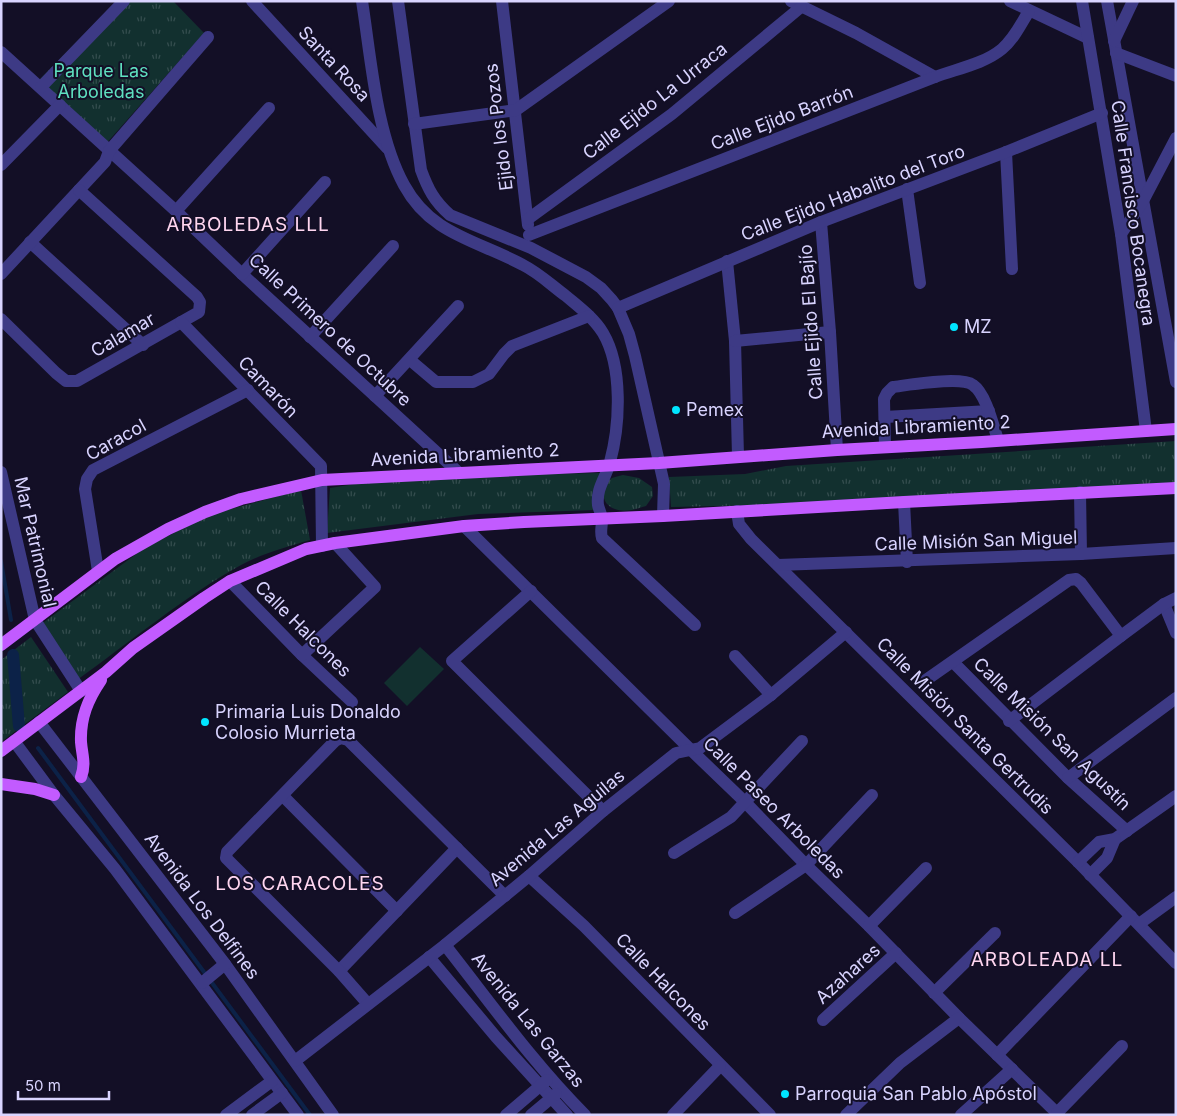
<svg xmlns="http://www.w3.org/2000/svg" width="1177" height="1116" font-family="Inter,sans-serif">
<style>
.grass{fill:url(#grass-tufts)}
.pitch{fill:#12302f}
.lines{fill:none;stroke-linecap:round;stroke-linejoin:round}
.stream{stroke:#0c2248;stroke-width:4}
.canal{stroke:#0c2248;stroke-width:12}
.minor{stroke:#3d3a85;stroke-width:12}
.major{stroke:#c25bff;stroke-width:12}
.poi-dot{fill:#00e5ff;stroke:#130f26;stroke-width:2}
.labels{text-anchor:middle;stroke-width:4;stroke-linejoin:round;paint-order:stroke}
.street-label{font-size:18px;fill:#d9d4ff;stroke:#130f26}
.park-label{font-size:18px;fill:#5fe0c0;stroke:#130f26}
.poi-label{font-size:18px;fill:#d9d4ff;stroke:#130f26;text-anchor:start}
.neighbourhood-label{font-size:19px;letter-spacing:1px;fill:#ffd6f0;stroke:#130f26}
</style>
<defs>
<pattern id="grass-tufts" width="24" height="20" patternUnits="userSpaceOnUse" patternTransform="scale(1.25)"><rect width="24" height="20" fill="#12302f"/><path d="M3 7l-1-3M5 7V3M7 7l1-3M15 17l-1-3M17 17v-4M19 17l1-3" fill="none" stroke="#344d4e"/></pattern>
</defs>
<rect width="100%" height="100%" fill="#130f26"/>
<!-- grass -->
<g class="grass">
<polygon points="117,1 173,1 204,33 104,146 36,83"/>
<polygon points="1176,441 1176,484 763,505 671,507 669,477 745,474 786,466"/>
<polygon points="602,473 594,510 478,514 327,533 330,488 405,476"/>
<path d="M623,475L639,478L652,487L653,496L646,506C636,509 625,513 615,509C601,505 599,486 612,478C615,477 619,476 623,475Z"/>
<path d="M301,490L310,540C287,547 263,553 241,565C185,596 130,642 77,680L40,625L143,549L209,515Z"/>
<polygon points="31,637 68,692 1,742 1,660"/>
</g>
<!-- pitch -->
<polygon class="pitch" points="420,647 444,669 407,706 384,683"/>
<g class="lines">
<!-- stream -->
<g class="stream">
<polyline points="1,561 11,620"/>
<polyline points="38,748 310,1115"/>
</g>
<!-- canal -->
<polyline class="canal" points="13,655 19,726"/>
<!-- minor -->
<g class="minor">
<polyline points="252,1 387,148"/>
<path d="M362,1C371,58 376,134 404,185C431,235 477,240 523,265C539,273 551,285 566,296C579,307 594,318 603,333C623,367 620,425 610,462C606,478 596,488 598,505C599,510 602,515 602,520C602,527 600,532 602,538L695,625"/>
<path d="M398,1L421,170C428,189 434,201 450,215L531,248L586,277L601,288L612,300L618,308L629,334L635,356L664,484L663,516"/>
<polyline points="502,1 528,225"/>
<polyline points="791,1 856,33 935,77"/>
<polyline points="1010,1 1088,38"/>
<polyline points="1082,1 1121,234 1146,431"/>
<polyline points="1107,1 1176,382"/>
<polyline points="1114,41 1133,1"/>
<polyline points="1,52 176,211 242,274 458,472"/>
<polyline points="1116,53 1176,76"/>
<polyline points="41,87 124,1"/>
<polyline points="414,124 516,110 669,1"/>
<polyline points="1006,152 1012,269"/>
<polyline points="1,165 60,105"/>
<polyline points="907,189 920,283"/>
<polyline points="176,211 269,108"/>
<polyline points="528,219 672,114 801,7"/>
<polyline points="821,222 830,332 837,450"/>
<polyline points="1121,234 1143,201 1176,138"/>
<path d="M529,235L935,77C956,69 984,64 1002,49C1014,39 1021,24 1029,11"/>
<polyline points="30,242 143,345"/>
<polyline points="727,261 735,341 738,456"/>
<polyline points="1,274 105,162 109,151 208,37"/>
<polyline points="242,274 325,182"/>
<polyline points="618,308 821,222 1006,152 1102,113"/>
<polyline points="1,319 56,373 66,381 77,381 199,312 200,302 197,297 79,190"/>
<polyline points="181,322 321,466 322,546"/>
<polyline points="310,337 393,246"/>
<polyline points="735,341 830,332"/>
<polyline points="410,360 436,382 473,382 489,374 504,354 512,346 589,316"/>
<polyline points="375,396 458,306"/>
<polyline points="885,417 989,411"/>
<path d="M885,446L884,399L887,393L893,387C909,385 961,376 973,385C986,394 993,425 998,440"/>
<polyline points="1,472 35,620 81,691"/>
<polyline points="1080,492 1081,554"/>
<polyline points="904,502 907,562"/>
<polyline points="737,511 739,524 751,539 1078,862 1176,963"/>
<polyline points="464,526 691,750 745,802 806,865 869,926 959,1018 1059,1115"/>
<polyline points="778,565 1081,554 1176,548"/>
<polyline points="98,571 85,489 87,479 93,470 248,390"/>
<polyline points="230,581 302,655 352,702"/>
<polyline points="531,591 452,661 603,811"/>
<polyline points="1164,604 1176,633"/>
<polyline points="302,655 375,587 335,543"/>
<polyline points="735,656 771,695"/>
<polyline points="953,662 1068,778 1127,831"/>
<polyline points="926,680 1069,580 1076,579 1081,583 1121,636"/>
<polyline points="1009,721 1121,636 1164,604 1176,598"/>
<polyline points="39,722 225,964 333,1115"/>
<polyline points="14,741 54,795 115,869 298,1115"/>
<polyline points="1068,778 1176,698"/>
<polyline points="283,796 397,911"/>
<polyline points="674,853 731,817 802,741"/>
<polyline points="1078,862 1099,842 1115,839 1176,796"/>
<polyline points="1090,875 1107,858 1115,839"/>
<polyline points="529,876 584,926 770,1115"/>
<polyline points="735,913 806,865 872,795"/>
<polyline points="1139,924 1176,897"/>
<polyline points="869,926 926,868"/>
<path d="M445,945C490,1002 533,1063 585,1115"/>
<polyline points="429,957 496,1037 567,1115"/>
<polyline points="339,971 457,848"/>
<polyline points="202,983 225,964"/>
<polyline points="934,993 995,933"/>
<polyline points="368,1004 339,971 226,858 227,852 335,741 341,738 348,740 505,896"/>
<polyline points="823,1020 896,953"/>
<polyline points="997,1055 1131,916"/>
<polyline points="295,1061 445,945 529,876 603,811 676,753 700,748 771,695 846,632"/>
<polyline points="1057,1113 1122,1046"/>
<polyline points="226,1115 272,1081"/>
<polyline points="252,1115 282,1093"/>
<polyline points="506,1115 547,1080"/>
<polyline points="531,1115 556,1094"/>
<polyline points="673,1115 720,1066"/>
<polyline points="846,1115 900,1063 959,1018"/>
<polyline points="961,1115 1012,1069"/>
</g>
<!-- major -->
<g class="major">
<polyline points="1,645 115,559 168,529 205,512 241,499 322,480 659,463 837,450 982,442 1176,429"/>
<polyline points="1,751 106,672 133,648 204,598 230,581 306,549 335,543 464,526 524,522 663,516 904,502 1176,488"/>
<path d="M81,777C86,764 82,755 81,742C80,718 88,699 101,680"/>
<polyline points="1,784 35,789 54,795"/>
</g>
</g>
<!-- markers -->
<g class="poi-dot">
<circle cx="954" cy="327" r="5"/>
<circle cx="676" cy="410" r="5"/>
<circle cx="205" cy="722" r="5"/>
<circle cx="785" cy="1094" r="5"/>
</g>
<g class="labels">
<!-- street labels -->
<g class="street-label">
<text transform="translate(334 64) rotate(47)" y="6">Santa Rosa</text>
<text transform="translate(655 101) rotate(-38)" y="6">Calle Ejido La Urraca</text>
<text transform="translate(782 118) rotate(-21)" y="6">Calle Ejido Barrón</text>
<text transform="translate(499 127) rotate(-97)" y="6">Ejido los Pozos</text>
<text transform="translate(853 193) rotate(-21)" y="6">Calle Ejido Habalito del Toro</text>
<text transform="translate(1133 213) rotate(82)" y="6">Calle Francisco Bocanegra</text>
<text transform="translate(811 322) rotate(-94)" y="6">Calle Ejido El Bajío</text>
<text transform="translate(330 330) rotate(43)" y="6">Calle Primero de Octubre</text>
<text transform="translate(123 335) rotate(-30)" y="6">Calamar</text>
<text transform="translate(268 387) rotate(46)" y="6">Camarón</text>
<text transform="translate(916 427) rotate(-3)" y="6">Avenida Libramiento 2</text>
<text transform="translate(116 440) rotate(-29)" y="6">Caracol</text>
<text transform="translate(465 455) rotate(-3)" y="6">Avenida Libramiento 2</text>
<text transform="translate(976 541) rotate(-2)" y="6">Calle Misión San Miguel</text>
<text transform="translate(35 542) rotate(77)" y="6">Mar Patrimonial</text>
<text transform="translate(303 629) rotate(45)" y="6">Calle Halcones</text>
<text transform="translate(965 726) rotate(45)" y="6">Calle Misión Santa Gertrudis</text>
<text transform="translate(1052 734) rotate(44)" y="6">Calle Misión San Agustín</text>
<text transform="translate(774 808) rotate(45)" y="6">Calle Paseo Arboledas</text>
<text transform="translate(557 828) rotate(-40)" y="6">Avenida Las Aguilas</text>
<text transform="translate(202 906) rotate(53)" y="6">Avenida Los Delfines</text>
<text transform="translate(848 974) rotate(-42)" y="6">Azahares</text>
<text transform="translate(663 982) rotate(46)" y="6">Calle Halcones</text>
<text transform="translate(528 1020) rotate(51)" y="6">Avenida Las Garzas</text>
</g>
<!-- park labels -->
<g class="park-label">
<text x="101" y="77">Parque Las<tspan x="101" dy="21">Arboledas</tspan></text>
</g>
<!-- poi labels -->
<g class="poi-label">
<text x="964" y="333">MZ</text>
<text x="686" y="416">Pemex</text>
<text x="215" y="718">Primaria Luis Donaldo<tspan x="215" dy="21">Colosio Murrieta</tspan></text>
<text x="795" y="1100">Parroquia San Pablo Apóstol</text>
</g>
<!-- neighbourhood labels -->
<g class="neighbourhood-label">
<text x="248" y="231">ARBOLEDAS LLL</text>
<text x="300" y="890">LOS CARACOLES</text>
<text x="1047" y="966">ARBOLEADA LL</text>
</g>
</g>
<!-- border -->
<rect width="1177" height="1116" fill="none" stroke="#d9d4ff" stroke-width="5"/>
<!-- scale -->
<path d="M18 1091v8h91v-8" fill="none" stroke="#d9d4ff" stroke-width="2.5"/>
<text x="25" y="1091" font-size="15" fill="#d9d4ff" stroke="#130f26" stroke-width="4" paint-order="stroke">50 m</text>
</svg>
